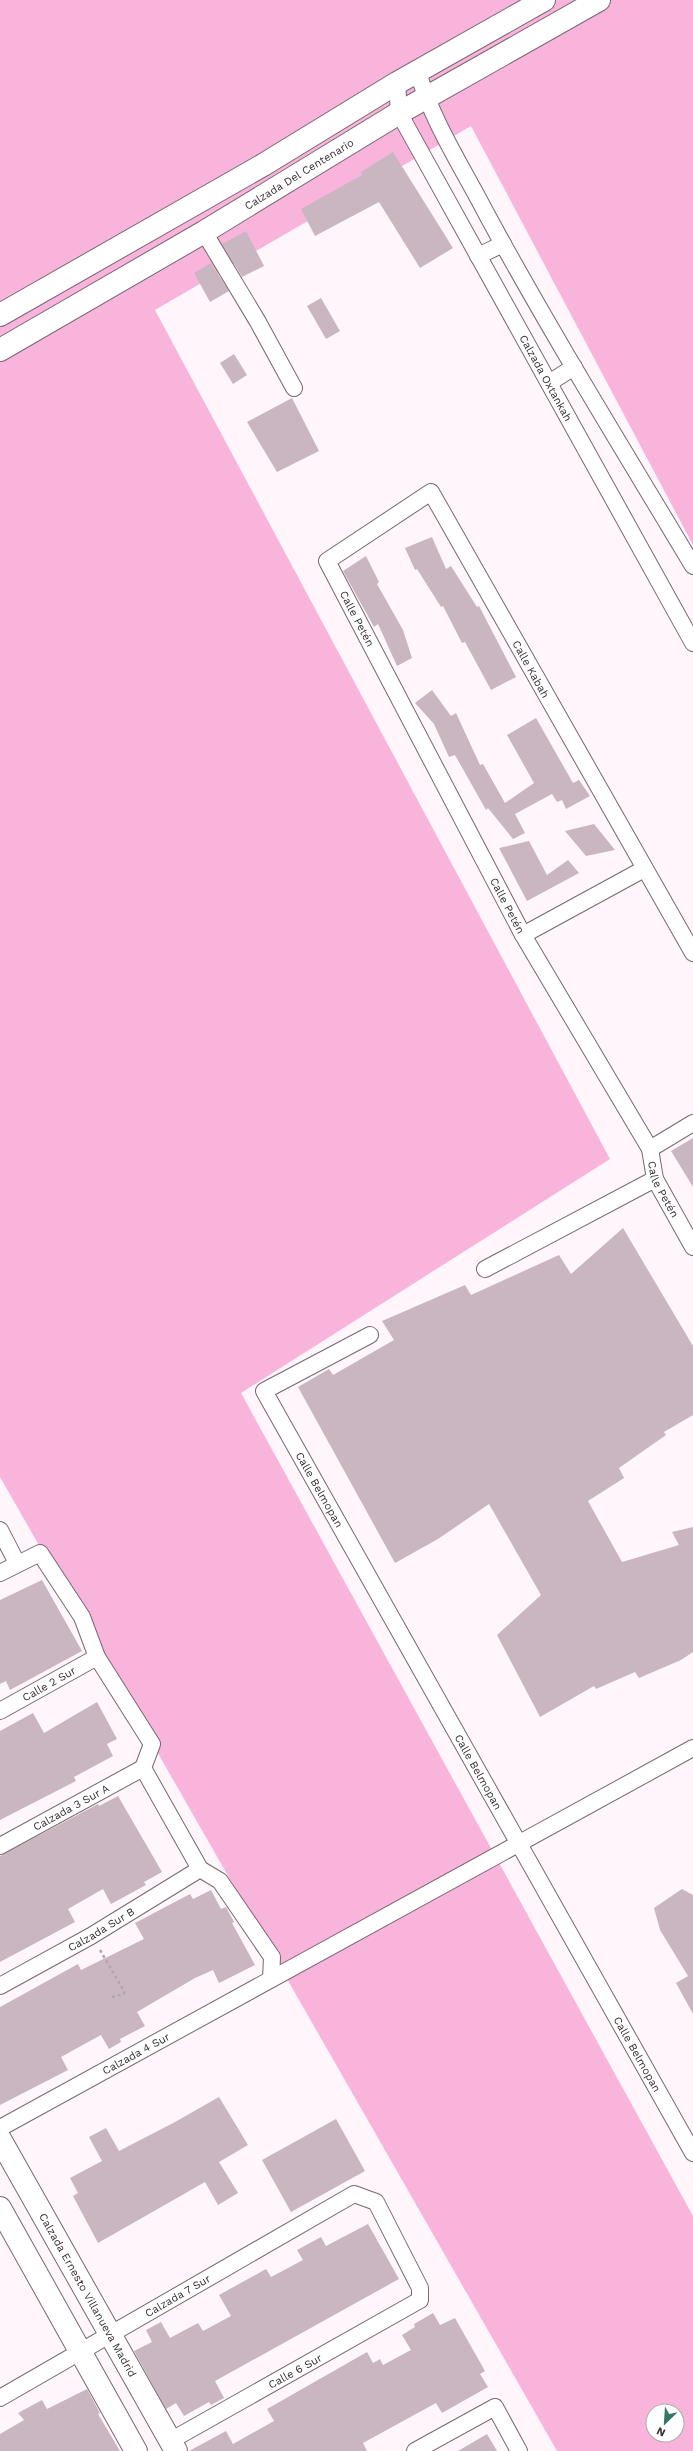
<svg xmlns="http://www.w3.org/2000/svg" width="693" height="2451" font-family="'Work Sans',sans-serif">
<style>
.green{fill:#f9b4dc;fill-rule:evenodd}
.building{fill:#cab6c1}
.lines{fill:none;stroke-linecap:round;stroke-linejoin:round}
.street-casing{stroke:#796771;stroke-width:18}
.secondary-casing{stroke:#796771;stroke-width:24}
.path{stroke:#afa7ab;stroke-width:2.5;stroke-dasharray:3 3;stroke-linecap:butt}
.street{stroke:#fff;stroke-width:16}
.secondary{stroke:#fff;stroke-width:22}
.labels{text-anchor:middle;stroke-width:3;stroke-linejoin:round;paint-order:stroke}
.street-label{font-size:11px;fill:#362f33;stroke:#fff}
</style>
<rect width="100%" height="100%" fill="#fef6fa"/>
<!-- green -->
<path class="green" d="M0,0H693V545L471,126L155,310L610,1159L241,1393L693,2216V2451H557L0,1477ZM653,2411H677V2435H653Z"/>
<!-- building -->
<g class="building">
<polygon points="393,152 453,248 420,268 379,202 315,236 301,209 362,175 361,172"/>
<polygon points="246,231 264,266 242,277 222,244"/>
<polygon points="211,263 229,291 210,302 194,273"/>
<polygon points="321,298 340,331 326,339 307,306"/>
<polygon points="234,354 247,375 233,384 220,363"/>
<polygon points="292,398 319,451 277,472 247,422"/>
<polygon points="432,537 446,569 451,566 477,607 479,606 516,677 491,690 465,642 462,643 443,606 441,607 417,569 415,570 405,548"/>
<polygon points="366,556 379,582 377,584 403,630 412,658 397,666 378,624 374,627 343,571"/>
<polygon points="432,690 451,716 456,713 480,765 483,764 505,803 534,783 507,735 536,718 573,783 579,780 590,796 566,809 562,800 557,802 552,794 515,814 525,833 513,839 488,808 486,810 455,755 449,757 434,724 415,703"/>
<polygon points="594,824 615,850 586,856 565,831"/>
<polygon points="529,841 547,875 568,860 579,873 527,901 499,848"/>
<polygon points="693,1138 693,1187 671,1151"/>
<polygon points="623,1228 693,1346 693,1415 664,1432 666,1435 619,1468 624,1478 588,1501 622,1562 679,1545 672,1532 693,1527 693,1652 681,1660 639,1678 635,1672 596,1689 594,1686 540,1717 497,1635 541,1595 489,1504 438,1539 395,1563 298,1387 329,1369 333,1375 394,1340 382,1321 465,1285 471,1295 559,1255 571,1274"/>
<polygon points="42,1580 82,1651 10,1690 6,1681 0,1684 0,1600"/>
<polygon points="97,1702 117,1739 107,1744 113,1756 74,1777 76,1781 0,1820 0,1731 33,1713 44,1733"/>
<polygon points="118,1796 162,1872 144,1882 146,1885 111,1904 103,1889 68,1909 75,1922 0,1962 0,1856 98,1804 99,1806"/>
<polygon points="682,1889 693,1895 693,2014 676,1983 688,1976 660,1930 654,1908"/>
<polygon points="211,1890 221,1909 226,1907 234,1922 232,1923 255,1965 219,1983 213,1970 195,1978 137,2012 145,2026 120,2039 121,2042 109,2049 101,2035 61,2057 68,2070 0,2105 0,2007 78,1964 81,1970 144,1939 135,1923 190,1894 193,1899"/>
<polygon points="219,2097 248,2145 219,2162 238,2193 218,2205 205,2182 98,2243 73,2196 78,2193 70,2178 102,2161 89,2137 106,2128 119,2151 175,2122"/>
<polygon points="336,2119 365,2171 291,2212 262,2160"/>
<polygon points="368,2224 399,2279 215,2381 224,2398 211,2405 209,2402 184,2416 176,2403 166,2409 134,2351 152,2342 146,2330 161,2322 170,2338 198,2323 203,2331 231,2316 219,2295 266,2269 271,2277 303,2260 297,2250 321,2237 326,2246"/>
<polygon points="433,2313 440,2325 455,2318 485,2371 480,2374 488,2387 442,2413 436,2403 363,2443 367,2451 189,2451 226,2431 233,2444 274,2421 267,2409 367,2352 373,2363 380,2359 383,2365 411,2350 402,2335 415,2327 414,2324"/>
<polygon points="87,2389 100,2413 98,2414 120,2451 0,2451 0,2434 24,2420 18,2413 42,2400 47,2409"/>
<polygon points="487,2434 497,2451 458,2451"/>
</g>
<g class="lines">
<defs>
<g id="street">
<path d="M418,72C432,121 462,167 486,213C551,333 623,449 693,566"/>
<path id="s1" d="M397,83L399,113L693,643"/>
<polyline points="204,232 258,322 294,388"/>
<polyline points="478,256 503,244"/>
<polyline points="549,383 574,367"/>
<polyline points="523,935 644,869"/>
<path id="s2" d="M693,953L431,492L327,561L523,935L650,1149L655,1179L693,1247"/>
<polyline points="650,1149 693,1123"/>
<polyline points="485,1269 655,1179"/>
<path id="s3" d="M370,1335L264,1391L693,2153"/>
<polyline points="0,1530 17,1563"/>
<polyline points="0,1573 40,1553 82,1617 97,1657 152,1744 143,1768 200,1869 220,1881 272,1957 271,1979"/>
<path id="s4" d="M0,1711L97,1657"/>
<path id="s5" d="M0,1846L143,1768"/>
<path id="s6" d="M0,1986L91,1936L200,1869"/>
<path id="s7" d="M0,2128L693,1748"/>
<path id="s8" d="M0,2398L354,2194L376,2202L420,2288V2300L170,2441"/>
<polyline points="415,2451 495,2407 519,2451"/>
</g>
<g id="secondary">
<polyline points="0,315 263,165 397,83 544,0"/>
<path id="s9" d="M0,350L204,232L399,113L599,0"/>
<path id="s10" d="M0,2139L176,2451"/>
<polyline points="0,2208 136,2451"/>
</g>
</defs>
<!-- street casing -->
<use href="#street" class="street-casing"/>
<!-- secondary casing -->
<use href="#secondary" class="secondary-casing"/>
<!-- path -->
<polyline class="path" points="100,1950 124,1991 124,1994 112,1997"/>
<!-- street -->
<use href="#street" class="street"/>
<!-- secondary -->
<use href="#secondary" class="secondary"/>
</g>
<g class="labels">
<!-- street labels -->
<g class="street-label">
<text dy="4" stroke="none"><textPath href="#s9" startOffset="347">Calzada Del Centenario</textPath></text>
<text dy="4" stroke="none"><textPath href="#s1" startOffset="333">Calzada Oxtankah</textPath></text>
<text dy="4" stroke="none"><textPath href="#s2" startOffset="720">Calle Petén</textPath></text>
<text transform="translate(531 669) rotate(61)" y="4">Calle Kabah</text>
<text dy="4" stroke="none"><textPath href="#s2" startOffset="1044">Calle Petén</textPath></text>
<text dy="4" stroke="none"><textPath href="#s2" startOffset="1369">Calle Petén</textPath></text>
<text dy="4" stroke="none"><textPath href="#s3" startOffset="233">Calle Belmopan</textPath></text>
<text dy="4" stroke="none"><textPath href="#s4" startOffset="56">Calle 2 Sur</textPath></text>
<text dy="4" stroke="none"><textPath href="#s3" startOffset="557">Calle Belmopan</textPath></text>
<text dy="4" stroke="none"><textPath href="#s5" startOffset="81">Calzada 3 Sur A</textPath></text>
<text dy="4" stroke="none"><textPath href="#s6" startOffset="116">Calzada Sur B</textPath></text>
<text dy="4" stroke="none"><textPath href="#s7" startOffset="155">Calzada 4 Sur</textPath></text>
<text dy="4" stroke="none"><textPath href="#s3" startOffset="881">Calle Belmopan</textPath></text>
<text dy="4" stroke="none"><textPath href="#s10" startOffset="179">Calzada Ernesto Villanueva Madrid</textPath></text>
<text dy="4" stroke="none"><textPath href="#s8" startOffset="205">Calzada 7 Sur</textPath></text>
<text transform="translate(295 2371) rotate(-29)" y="4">Calle 6 Sur</text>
</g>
</g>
<!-- north arrow -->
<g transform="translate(665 2423) rotate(205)"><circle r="19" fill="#ffffff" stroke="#afacad"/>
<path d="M0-3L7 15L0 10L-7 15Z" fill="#347768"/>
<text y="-6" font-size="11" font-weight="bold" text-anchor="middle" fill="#362f33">N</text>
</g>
</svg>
